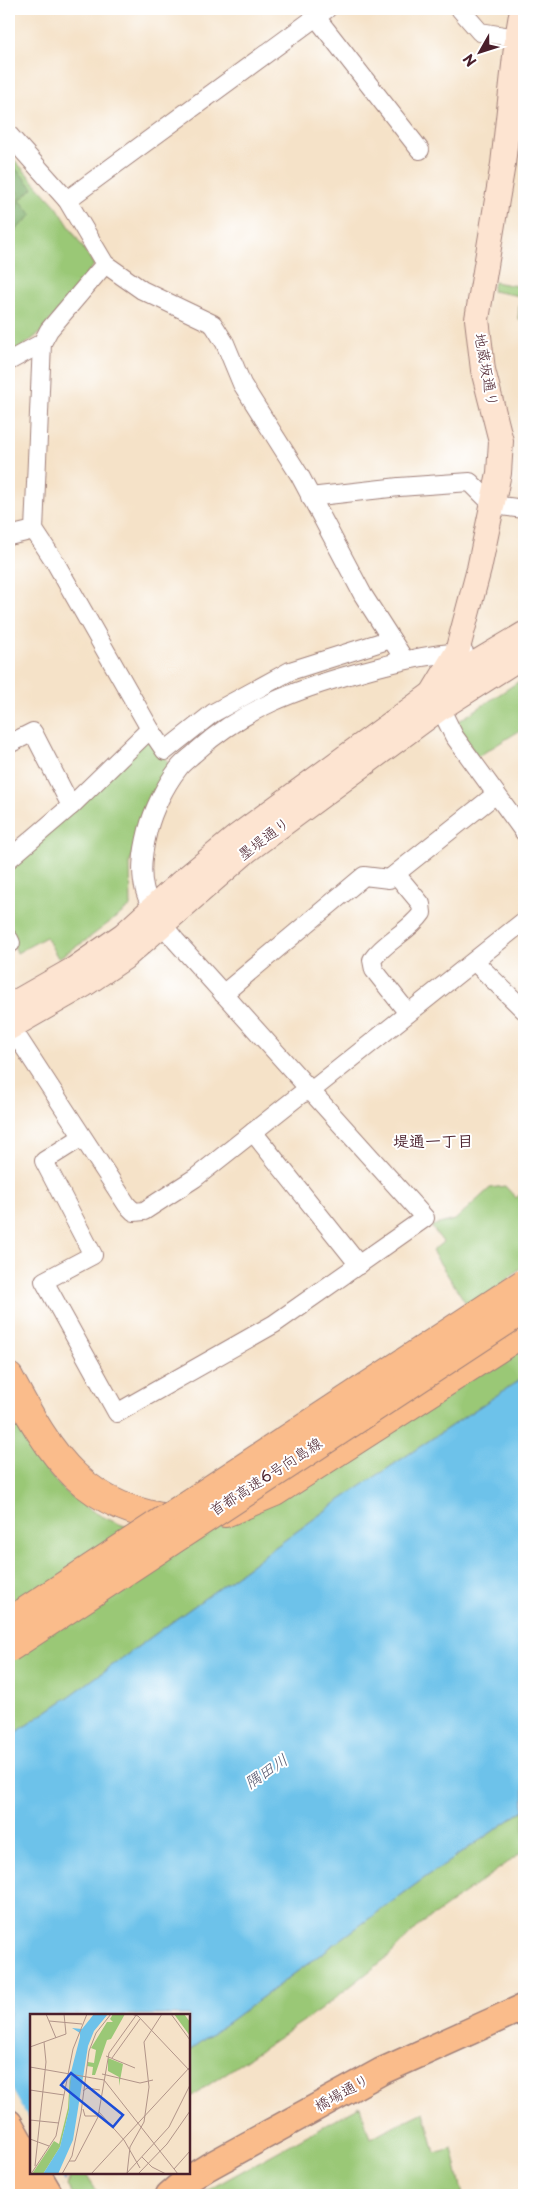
<svg xmlns="http://www.w3.org/2000/svg" width="533" height="2204" font-family="'Playpen Sans','Klee One',sans-serif">
<style>
.green{fill:#9ac876;stroke:#727450}
.forest{fill:#7bac67;stroke:#626649}
.water{fill:#6dc2ea;stroke:#5c708a}
.pier{fill:#f5e2c8}
.lines{fill:none;stroke-linecap:round;stroke-linejoin:round}
.street-casing{stroke:#a0807a;stroke-width:20}
.secondary-casing{stroke:#a0807a;stroke-width:26}
.primary-casing{stroke:#a0807a;stroke-width:29}
.highway-casing{stroke:#a0807a;stroke-width:30}
.street{stroke:#fff;stroke-width:18}
.secondary{stroke:#fde4d1;stroke-width:24}
.primary{stroke:#fabc8b;stroke-width:26}
.highway{stroke:#fabc8b;stroke-width:28}
.highway-bridge-casing{stroke:#a0807a;stroke-width:30;stroke-linecap:butt}
.highway-bridge{stroke:#fabc8b;stroke-width:28}
.labels{text-anchor:middle;stroke-width:4;stroke-linejoin:round;paint-order:stroke}
.street-label{font-size:15px;fill:#4a1f2b;stroke:#fff}
.neighbourhood-label{font-size:16px;font-weight:bold;fill:#4a1f2b;stroke:#fff}
.water-label{font-size:16px;font-style:italic;fill:#56586e;stroke:#fff}
.inset-road{fill:none;stroke:#b19489;stroke-width:1}
.view{fill:#1d4ed8;fill-opacity:0.15;stroke:#1d4ed8;stroke-width:2.5}
.inset-edge{fill:none;stroke:#4a1f2b;stroke-width:2.5}
</style>
<rect width="100%" height="100%" fill="#fff"/>
<filter id="ink" filterUnits="userSpaceOnUse"><feTurbulence type="fractalNoise" baseFrequency=".02" numOctaves="2"/><feDisplacementMap in="SourceGraphic" scale="10" xChannelSelector="R" yChannelSelector="G"/><feConvolveMatrix kernelMatrix="1 2 1 2 8 2 1 2 1" color-interpolation-filters="sRGB"/></filter>
<filter id="wash" filterUnits="userSpaceOnUse"><feTurbulence type="fractalNoise" baseFrequency=".0096" numOctaves="4" result="noise"/><feDisplacementMap in="SourceGraphic" scale="20" xChannelSelector="R" yChannelSelector="G"/><feGaussianBlur stdDeviation="1.12" result="paint"/><feColorMatrix in="noise" values="0 0 0 0 0 0 0 0 0 0 0 0 0 0 0 0 0 1.4 0 .05"/><feComposite in="paint" operator="in"/></filter>
<g filter="url(#wash)">
<rect width="100%" height="100%" fill="#f5e2c8"/>
<!-- green -->
<g class="green">
<polygon points="9,154 57,207 94,265 40,333 9,357"/>
<polygon points="524,271 524,320 518,319 520,296 492,291 494,282 517,286 518,276 523,276"/>
<polygon points="524,678 524,728 477,757 456,723"/>
<polygon points="149,738 171,766 142,812 130,863 131,906 85,941 58,958 46,937 17,953 9,932 9,866"/>
<polygon points="505,1186 516,1198 524,1190 524,1265 491,1293 469,1308 432,1251 443,1242 431,1226 455,1220 490,1188"/>
<path d="M524,1321V1377L336,1503L70,1696L9,1737V1409C41,1470 63,1504 130,1528Z"/>
<polygon points="524,1810 524,1851 417,1927 390,1955 320,2010 189,2098 189,2051 423,1879"/>
<polygon points="360,2106 370,2138 424,2112 435,2153 452,2148 463,2195 199,2195"/>
<polygon points="71,2173 85,2173 99,2195 73,2195 67,2186"/>
</g>
<!-- forest -->
<path class="forest" d="M9,161L33,188L20,200L32,215L9,236C9,216 18,213 19,195L9,179Z"/>
<!-- water -->
<polygon class="water" points="524,1377 524,1810 423,1879 189,2051 189,2015 31,2015 31,2173 67,2173 64,2185 9,2195 9,1737 70,1696 336,1503"/>
<!-- pier -->
<polygon class="pier" points="9,2084 31,2123 31,2173 60,2173 66,2184 47,2195 9,2195"/>
</g>
<g filter="url(#ink)">
<g class="lines">
<defs>
<g id="street">
<polyline points="460,9 480,32 517,38"/>
<polyline points="316,17 420,150"/>
<polyline points="9,135 67,200 105,264 142,290 213,324 225,343 242,384 300,476 363,595 404,659"/>
<polyline points="67,200 327,9"/>
<polyline points="9,361 42,343"/>
<polyline points="310,497 399,487 470,482 493,505 524,509"/>
<polyline points="34,530 55,562 150,729 165,751 213,713 290,671 391,639"/>
<polyline points="9,536 34,530 42,343 49,330 105,264"/>
<polyline points="435,697 454,736 524,832"/>
<polyline points="9,744 33,732 71,806 9,859"/>
<polyline points="71,806 150,729"/>
<path d="M396,874L421,904L422,913C409,932 385,941 372,960L374,970L408,1013"/>
<polyline points="9,939 11,943"/>
<polyline points="475,962 524,1010"/>
<polyline points="223,994 364,876 389,879 496,794"/>
<polyline points="11,1027 127,1205 134,1212 144,1211 195,1178 301,1094 311,1091 524,921"/>
<polyline points="253,1132 359,1265"/>
<path d="M82,1137L44,1161L93,1255L44,1281L117,1413L274,1324L425,1218L176,941C143,901 135,882 148,830C153,810 165,786 178,769C183,762 191,757 197,751C243,709 298,689 356,673C392,663 427,654 464,652"/>
</g>
<g id="secondary">
<polyline points="433,692 457,652 479,569 499,473 501,441 483,370 477,319 503,164 517,38 522,9"/>
<polyline points="9,1006 74,969 123,935 179,884 236,837 467,668 524,634"/>
<polyline points="9,1028 84,985 124,958 248,850 439,709 524,655"/>
</g>
<g id="primary">
<polyline points="9,2123 31,2162"/>
<polyline points="9,2166 26,2195"/>
<polyline points="37,2173 50,2195"/>
<polyline points="169,2195 184,2182 208,2167 382,2071 524,2007"/>
</g>
<g id="highway">
<path d="M9,1377C52,1458 84,1511 183,1520"/>
<polyline points="225,1513 275,1492 524,1332"/>
</g>
</defs>
<!-- street casing -->
<use href="#street" class="street-casing"/>
<!-- secondary casing -->
<use href="#secondary" class="secondary-casing"/>
<!-- primary casing -->
<use href="#primary" class="primary-casing"/>
<!-- highway casing -->
<use href="#highway" class="highway-casing"/>
<!-- street -->
<use href="#street" class="street"/>
<!-- secondary -->
<use href="#secondary" class="secondary"/>
<!-- primary -->
<use href="#primary" class="primary"/>
<!-- highway -->
<use href="#highway" class="highway"/>
<defs>
<g id="highway-bridge">
<polyline points="9,1622 524,1283"/>
<polyline points="9,1648 524,1309"/>
</g>
</defs>
<!-- highway-bridge casing -->
<use href="#highway-bridge" class="highway-bridge-casing"/>
<!-- highway-bridge -->
<use href="#highway-bridge" class="highway-bridge"/>
</g>
</g>
<g class="labels">
<!-- street labels -->
<g class="street-label">
<text transform="translate(486 370) rotate(80)" y="5">地蔵坂通り</text>
<text transform="translate(264 839) rotate(-37)" y="5">墨堤通り</text>
<text transform="translate(266 1477) rotate(-33)" y="5">首都高速6号向島線</text>
<text transform="translate(342 2093) rotate(-29)" y="5">橋場通り</text>
</g>
<!-- neighbourhood labels -->
<g class="neighbourhood-label">
<text x="433" y="1147">堤通一丁目</text>
</g>
<!-- water labels -->
<g class="water-label">
<text transform="translate(266 1771) rotate(-34)" y="6">隅田川</text>
</g>
</g>
<!-- overview -->
<g transform="translate(30 2014)">
<rect width="160" height="160" fill="#f5e2c8"/>
<path d="M83,0H95L81,25L77,26L65,61H62L63,53L57,52L58,48L64,49L66,36L61,34L77,8H83L80,5ZM144,0H154L160,8V22ZM78,44L93,50L89,72V63L78,57ZM40,61L41,68L39,96L30,133L13,160H2L24,127L29,130L38,94Z" fill="#9ac876"/>
<path d="M64,0H78L64,17L58,32L43,126L28,160H13L30,133L39,96L41,58L50,23V19L42,14L52,15Z" fill="#6dc2ea"/>
<path class="inset-road" d="M16,0L26,24M101,0L108,2L160,57M141,0L160,26M19,7L52,10M0,33L36,20L34,0M76,42L105,54M82,44L110,5M0,53L74,66L148,160M72,60L110,69L123,66M0,76L34,81M53,77L57,74L70,76M53,95L55,102H68M69,98L94,126L110,154M0,106L29,109M0,125L19,132M112,143L122,153L136,160M39,147H45L68,103L79,39L107,0M5,152L16,48L14,28M144,155L160,137M1,160L26,122L43,35L57,0M32,160L42,142L51,99L59,37L66,19L81,0M61,160L160,53M96,160L139,113L160,71M97,160L100,133L114,108L119,73L114,28L132,0M108,160L137,130L160,97"/>
<path class="view" d="M41,59L93,101L83,113L31,71Z"/>
<rect width="160" height="160" class="inset-edge"/>
</g>
<!-- margin -->
<rect width="533" height="2204" fill="none" stroke="#fff" stroke-width="30"/>
<!-- north arrow -->
<g transform="translate(480 52) rotate(231)" stroke="#ffffff" stroke-width="4" paint-order="stroke">
<path d="M0-4L9 19L0 12L-9 19Z" fill="#4a1f2b"/>
<text y="-8" font-size="14" font-weight="bold" text-anchor="middle" fill="#4a1f2b">N</text>
</g>
</svg>
